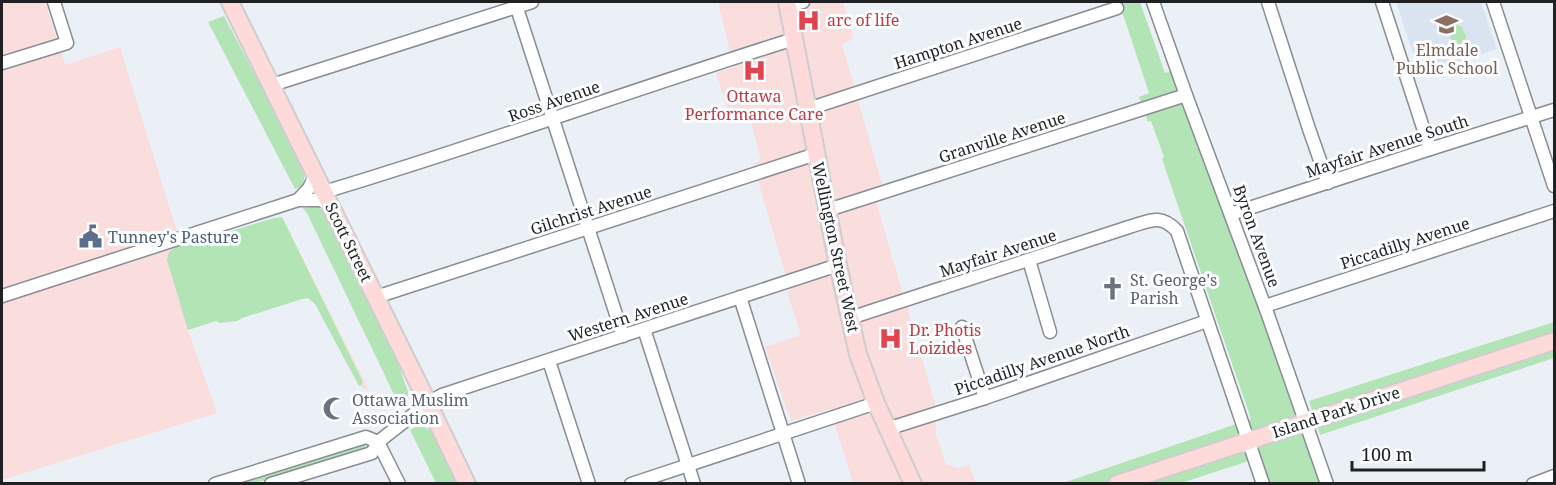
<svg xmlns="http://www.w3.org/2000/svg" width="1556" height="485" font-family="'Noto Serif',serif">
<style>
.commercial{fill:#f9dedd}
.built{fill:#dae4f1}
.green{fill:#b2e4b5}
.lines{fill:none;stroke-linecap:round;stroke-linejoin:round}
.minor-casing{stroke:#888d93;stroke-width:15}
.major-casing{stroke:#cececf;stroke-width:20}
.minor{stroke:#fff;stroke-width:12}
.major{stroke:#ffdada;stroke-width:16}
.labels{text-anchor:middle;stroke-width:6;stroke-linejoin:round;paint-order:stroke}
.health-label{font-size:16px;fill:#be3a42;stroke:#fcfdfe;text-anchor:start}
.street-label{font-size:16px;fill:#1f2123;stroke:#fcfdfe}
.education-label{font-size:16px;fill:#785e54;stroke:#fcfdfe}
.service-label{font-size:16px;fill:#4e5e75;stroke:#fcfdfe;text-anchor:start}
.worship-label{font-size:16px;fill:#5b616d;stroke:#fcfdfe;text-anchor:start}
</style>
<rect width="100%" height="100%" fill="#ebf0f7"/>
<!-- commercial -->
<g class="commercial">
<polygon points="2,2 45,2 65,65 120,47 181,245 282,217 368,388 363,389 309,290 188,330 217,413 2,480"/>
<polygon points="718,2 843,2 854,39 842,44 882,184 877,205 935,403 936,434 946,464 957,468 969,465 976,483 853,483 830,409 791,421 765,347 801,335 787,292 790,290 753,164 761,160 749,116 731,121 716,73 734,67"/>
</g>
<!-- built -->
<polygon class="built" points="1396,2 1481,2 1497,49 1420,74"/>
<!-- green -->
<g class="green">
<polygon points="1117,2 1140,2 1165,73 1174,70 1321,483 1267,483 1258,458 1181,483 1060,484 1251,419 1162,159 1164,157 1151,121 1148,122 1139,97 1149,93 1125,20"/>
<path d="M224,16L298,157C303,168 307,175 302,186L295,189L208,22Z"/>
<polygon points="1452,22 1462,27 1466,37 1461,48 1452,42 1449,32"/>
<path d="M309,206H318L323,211L401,371C403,386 417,395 400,407L306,211L303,209Z"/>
<polygon points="282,217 362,380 362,385 359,386 315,304 308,298 302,299 242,318 237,321 220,323 216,321 188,330 167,260 169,252 174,248 274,218"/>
<polygon points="1554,322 1554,358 1320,435 1309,401"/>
<polygon points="419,425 431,430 457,483 436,483 410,430"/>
<polygon points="364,443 366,448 362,451 255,483 225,484"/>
</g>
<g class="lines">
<defs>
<g id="minor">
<polyline points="515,2 623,336"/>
<polyline points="1153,2 1186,95 1268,315 1327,484"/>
<polyline points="1268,2 1309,129 1328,183"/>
<polyline points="1382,2 1430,149"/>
<polyline points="1493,2 1554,186"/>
<polyline points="788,6 803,2"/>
<polyline points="2,63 67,43 54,2"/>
<polyline points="272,85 532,2"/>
<polyline points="808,109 1117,8"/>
<path d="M324,192C482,145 637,88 794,39"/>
<polyline points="298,200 309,188 316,174"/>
<polyline points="828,210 1186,95"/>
<polyline points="1231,214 1430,149 1554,110"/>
<polyline points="1029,260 1050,332"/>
<polyline points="2,296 298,200 319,200 330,202"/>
<polyline points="376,297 816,154"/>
<polyline points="740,297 799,484"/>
<polyline points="1265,306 1554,211"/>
<path d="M850,318L1129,227C1150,221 1160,213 1177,231L1263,484"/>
<polyline points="962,327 985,398"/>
<polyline points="644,329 694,484"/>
<polyline points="549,361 589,484"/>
<polyline points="887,429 985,398 1207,321"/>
<polyline points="378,442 399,484"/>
<polyline points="215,484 366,437 378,442"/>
<polyline points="271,484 372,453 378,442 428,403 442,395 838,265"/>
<polyline points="631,484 876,403"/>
<polyline points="1533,484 1554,476"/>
</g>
<g id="major">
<polyline points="230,2 428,403 467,484"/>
<polyline points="787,2 838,265 858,354 876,403 913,484"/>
<polyline points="1117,484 1554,341"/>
</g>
</defs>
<!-- minor casing -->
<use href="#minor" class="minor-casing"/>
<!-- major casing -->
<use href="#major" class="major-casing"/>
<!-- minor -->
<use href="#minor" class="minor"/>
<!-- major -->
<use href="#major" class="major"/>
</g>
<!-- icons -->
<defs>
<symbol id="hospital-bare" viewBox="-9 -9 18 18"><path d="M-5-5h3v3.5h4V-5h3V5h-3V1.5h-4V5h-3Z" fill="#e0444e" stroke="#fcfdfe" stroke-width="2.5" paint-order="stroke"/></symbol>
<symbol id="school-bare" viewBox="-9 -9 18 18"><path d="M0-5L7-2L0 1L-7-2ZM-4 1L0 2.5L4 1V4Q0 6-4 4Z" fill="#8d6e63" stroke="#fcfdfe" stroke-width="2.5" paint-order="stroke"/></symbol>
<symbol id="civic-bare" viewBox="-9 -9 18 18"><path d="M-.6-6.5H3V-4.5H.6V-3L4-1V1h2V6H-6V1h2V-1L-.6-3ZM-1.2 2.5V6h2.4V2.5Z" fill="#5c6f8a" stroke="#fcfdfe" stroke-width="2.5" paint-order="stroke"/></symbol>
<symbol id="church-bare" viewBox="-9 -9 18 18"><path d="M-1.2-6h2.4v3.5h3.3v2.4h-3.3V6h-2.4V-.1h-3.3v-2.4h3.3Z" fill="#6b7280" stroke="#fcfdfe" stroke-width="2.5" paint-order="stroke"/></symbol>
<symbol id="mosque-bare" viewBox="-9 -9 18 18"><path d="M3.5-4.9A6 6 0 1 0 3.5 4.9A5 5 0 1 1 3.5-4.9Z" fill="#6b7280" stroke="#fcfdfe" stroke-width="2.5" paint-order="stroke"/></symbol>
</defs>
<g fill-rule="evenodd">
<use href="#hospital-bare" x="792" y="4" width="33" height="33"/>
<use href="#school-bare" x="1430" y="8" width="33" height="33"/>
<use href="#hospital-bare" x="738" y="54" width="33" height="33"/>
<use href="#civic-bare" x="74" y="220" width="33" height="33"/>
<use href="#church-bare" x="1096" y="272" width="33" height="33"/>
<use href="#hospital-bare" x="874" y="322" width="33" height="33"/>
<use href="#mosque-bare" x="318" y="392" width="33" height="33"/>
</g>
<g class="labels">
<!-- health labels -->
<g class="health-label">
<text x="827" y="26">arc of life</text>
<text x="754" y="102" text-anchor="middle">Ottawa<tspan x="754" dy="18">Performance Care</tspan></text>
<text x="909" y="336">Dr. Photis<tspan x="909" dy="18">Loizides</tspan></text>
</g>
<!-- street labels -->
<g class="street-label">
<text transform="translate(958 43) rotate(-18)" y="6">Hampton Avenue</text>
<text transform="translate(554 101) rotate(-19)" y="6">Ross Avenue</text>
<text transform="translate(1002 137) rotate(-18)" y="6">Granville Avenue</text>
<text transform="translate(1387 146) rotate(-18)" y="6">Mayfair Avenue South</text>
<text transform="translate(591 210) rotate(-18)" y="6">Gilchrist Avenue</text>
<text transform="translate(1257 236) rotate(70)" y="6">Byron Avenue</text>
<text transform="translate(349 242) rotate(64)" y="6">Scott Street</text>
<text transform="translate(1405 243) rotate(-18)" y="6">Piccadilly Avenue</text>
<text transform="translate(836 247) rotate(78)" y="6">Wellington Street West</text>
<text transform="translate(998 253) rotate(-18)" y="6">Mayfair Avenue</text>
<text transform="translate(628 317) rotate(-18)" y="6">Western Avenue</text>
<text transform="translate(1042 360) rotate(-19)" y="6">Piccadilly Avenue North</text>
<text transform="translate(1336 412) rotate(-18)" y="6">Island Park Drive</text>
</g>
<!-- education labels -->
<g class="education-label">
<text x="1447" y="56">Elmdale<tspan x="1447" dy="18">Public School</tspan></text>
</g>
<!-- service labels -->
<g class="service-label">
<text x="108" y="243">Tunney's Pasture</text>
</g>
<!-- worship labels -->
<g class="worship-label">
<text x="1130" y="286">St. George's<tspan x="1130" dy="18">Parish</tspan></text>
<text x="352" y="406">Ottawa Muslim<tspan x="352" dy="18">Association</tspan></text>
</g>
</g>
<!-- border -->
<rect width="1556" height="485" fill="none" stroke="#1f2123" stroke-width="6"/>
<!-- scale -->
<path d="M1352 461v9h132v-9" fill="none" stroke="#1f2123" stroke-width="3"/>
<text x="1361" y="461" font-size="18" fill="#1f2123" stroke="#fcfdfe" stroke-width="4.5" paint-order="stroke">100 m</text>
</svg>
